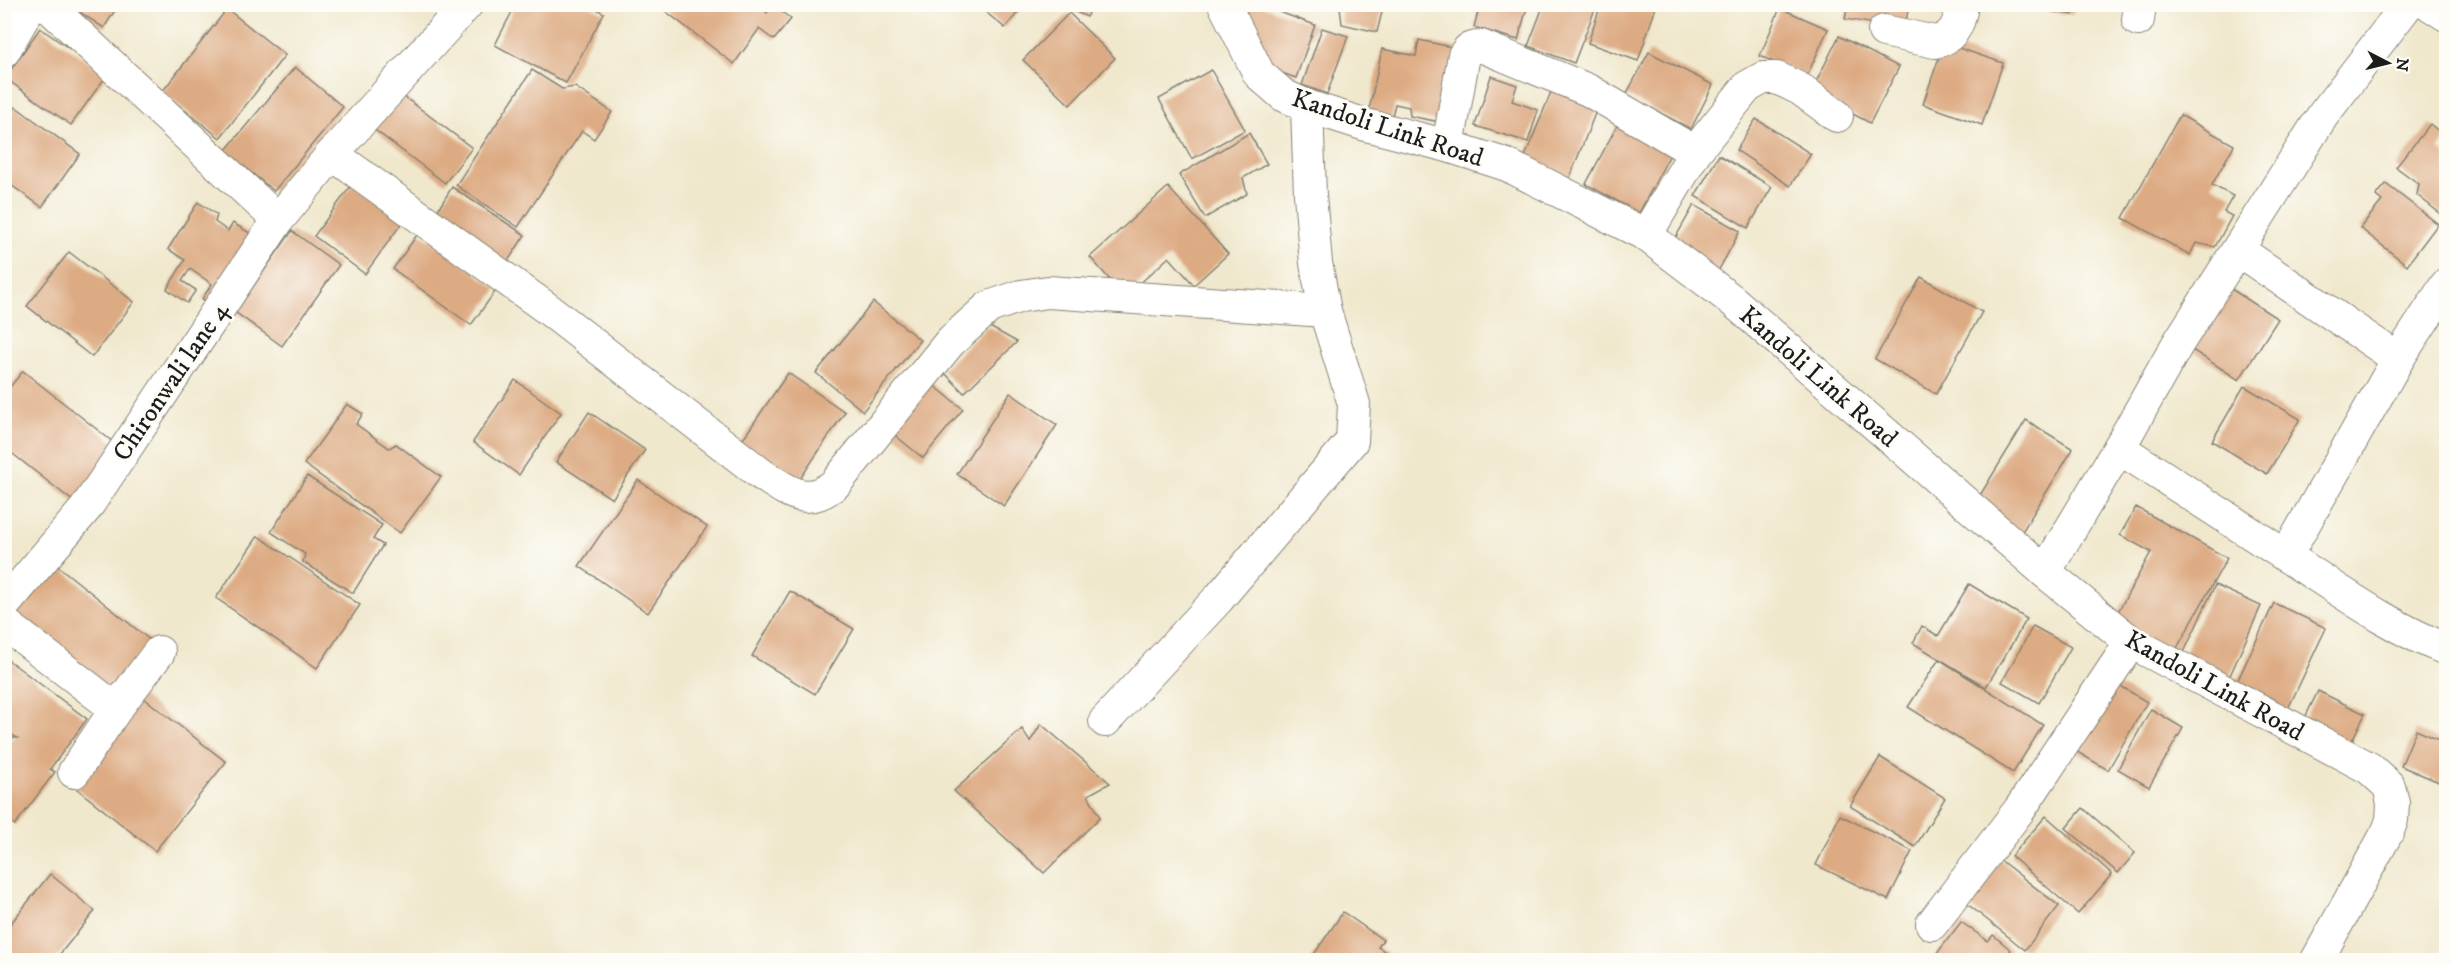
<svg xmlns="http://www.w3.org/2000/svg" width="2451" height="965" font-family="'IM FELL DW Pica',serif">
<style>
.building{fill:#ddab83}
.lines{fill:none;stroke-linecap:round;stroke-linejoin:round}
.street-casing{stroke:#868274;stroke-width:34}
.street{stroke:#fff;stroke-width:32}
.labels{text-anchor:middle;stroke-width:6;stroke-linejoin:round;paint-order:stroke}
.street-label{font-size:26px;fill:#1c1c1c;stroke:#fdfcf7}
</style>
<rect width="100%" height="100%" fill="#fdfcf7"/>
<filter id="ink" filterUnits="userSpaceOnUse"><feTurbulence type="fractalNoise" baseFrequency=".0167" numOctaves="2"/><feDisplacementMap in="SourceGraphic" scale="12" xChannelSelector="R" yChannelSelector="G"/><feConvolveMatrix kernelMatrix="1 2 1 2 8 2 1 2 1" color-interpolation-filters="sRGB"/></filter>
<filter id="wash" filterUnits="userSpaceOnUse"><feTurbulence type="fractalNoise" baseFrequency=".008" numOctaves="4" result="noise"/><feDisplacementMap in="SourceGraphic" scale="24" xChannelSelector="R" yChannelSelector="G"/><feGaussianBlur stdDeviation="1.35" result="paint"/><feColorMatrix in="noise" values="0 0 0 0 0 0 0 0 0 0 0 0 0 0 0 0 0 1.4 0 .05"/><feComposite in="paint" operator="in"/></filter>
<g filter="url(#wash)">
<rect width="100%" height="100%" fill="#f0e8cd"/>
<g id="blocks">
<!-- building -->
<g class="building">
<polygon points="67,4 119,4 104,28"/>
<polygon points="516,4 587,4 604,13 566,83 495,45"/>
<polygon points="668,4 756,4 767,13 773,5 791,19 774,40 759,29 734,64 664,10"/>
<polygon points="976,4 1025,4 1005,28"/>
<polygon points="1058,4 1093,4 1087,17"/>
<polygon points="1244,4 1257,4 1315,25 1296,78 1265,67 1238,23"/>
<polygon points="1384,4 1377,32 1342,24 1340,7 1332,5"/>
<polygon points="1480,4 1528,4 1518,40 1474,27"/>
<polygon points="1544,4 1597,4 1574,63 1528,46"/>
<polygon points="1601,4 1657,4 1638,61 1588,43"/>
<polygon points="1848,4 1909,4 1905,29 1845,19"/>
<polygon points="2022,4 2074,4 2073,15 2021,7"/>
<polygon points="1780,8 1828,29 1807,76 1760,56"/>
<polygon points="227,9 285,55 220,138 162,92"/>
<polygon points="1069,13 1115,58 1070,105 1023,60"/>
<polygon points="40,28 107,75 71,125 5,78"/>
<polygon points="1322,28 1348,36 1327,94 1302,85"/>
<polygon points="1839,36 1899,67 1870,123 1811,92"/>
<polygon points="1419,40 1456,48 1440,122 1410,116 1409,107 1395,104 1391,120 1368,115 1382,49 1416,56"/>
<polygon points="1944,43 2003,63 1982,125 1923,104"/>
<polygon points="1649,52 1713,85 1691,129 1626,95"/>
<polygon points="295,67 343,107 274,191 225,151"/>
<polygon points="532,70 562,89 575,87 612,112 594,139 582,131 518,227 456,185"/>
<polygon points="1211,70 1245,130 1192,159 1159,99"/>
<polygon points="1491,76 1517,85 1512,101 1538,110 1528,142 1475,126"/>
<polygon points="1553,87 1598,106 1568,182 1522,164"/>
<polygon points="394,89 472,148 445,183 367,124"/>
<polygon points="16,107 80,154 42,207 4,180 4,123"/>
<polygon points="2180,115 2234,145 2212,185 2233,196 2224,212 2232,216 2215,247 2196,243 2190,255 2123,218"/>
<polygon points="1756,119 1811,154 1790,186 1736,150"/>
<polygon points="1620,120 1673,149 1639,213 1586,184"/>
<polygon points="2430,124 2446,137 2439,149 2446,155 2446,210 2442,215 2417,195 2419,184 2396,167"/>
<polygon points="1249,133 1267,164 1243,178 1247,194 1205,218 1179,175"/>
<polygon points="1719,155 1772,187 1748,228 1695,196"/>
<polygon points="353,183 404,220 365,274 314,236"/>
<polygon points="2386,184 2438,224 2407,265 2360,228 2382,201 2376,196"/>
<polygon points="452,187 525,235 506,264 434,216"/>
<polygon points="1168,187 1228,254 1194,285 1169,257 1125,297 1090,257"/>
<polygon points="198,202 217,215 215,222 228,231 233,223 253,235 209,303 202,299 212,284 190,269 182,281 196,290 187,303 167,289 185,260 168,249"/>
<polygon points="1694,205 1740,231 1715,277 1668,251"/>
<polygon points="292,231 339,265 282,346 235,312"/>
<polygon points="419,232 497,289 471,325 393,269"/>
<polygon points="69,252 134,302 92,357 27,306"/>
<polygon points="1921,277 1982,312 1936,394 1875,359"/>
<polygon points="2225,285 2278,319 2239,380 2186,346"/>
<polygon points="873,302 920,340 863,411 816,373"/>
<polygon points="988,326 1017,342 964,393 942,370"/>
<polygon points="23,371 118,446 74,502 4,447 4,394"/>
<polygon points="788,373 845,412 796,485 738,446"/>
<polygon points="926,379 963,409 923,458 886,428"/>
<polygon points="515,380 561,413 519,475 473,442"/>
<polygon points="2244,386 2300,419 2267,474 2212,441"/>
<polygon points="1010,393 1057,425 1004,506 957,474"/>
<polygon points="347,404 363,414 356,424 389,448 396,444 441,477 400,533 304,464"/>
<polygon points="589,412 645,450 612,499 556,462"/>
<polygon points="2026,420 2073,449 2020,535 1974,505"/>
<polygon points="307,476 382,525 373,539 383,545 353,593 303,562 305,554 271,532"/>
<polygon points="638,480 707,527 648,613 579,566"/>
<polygon points="2136,507 2227,558 2173,655 2113,621 2151,552 2120,535"/>
<polygon points="258,536 360,605 317,668 216,598"/>
<polygon points="54,563 150,640 110,691 14,614"/>
<polygon points="1969,584 2027,619 1986,687 1913,643 1922,626 1938,636"/>
<polygon points="2215,585 2261,606 2228,680 2181,659"/>
<polygon points="790,591 854,629 815,694 752,656"/>
<polygon points="2274,603 2326,628 2287,711 2235,686"/>
<polygon points="2033,626 2071,647 2039,703 2002,682"/>
<polygon points="4,657 87,719 50,769 55,772 15,825 4,817 4,747 12,738 17,738 4,729"/>
<polygon points="1939,659 2043,725 2013,773 1908,707"/>
<polygon points="2114,682 2147,702 2108,770 2074,750"/>
<polygon points="2318,691 2365,714 2349,746 2303,722"/>
<polygon points="140,695 226,762 155,851 71,784"/>
<polygon points="2151,709 2183,728 2149,787 2118,769"/>
<polygon points="1041,724 1110,783 1088,795 1100,817 1044,873 954,791 1022,729 1030,742"/>
<polygon points="2416,730 2446,743 2446,785 2401,766"/>
<polygon points="1880,757 1945,798 1915,847 1850,806"/>
<polygon points="2083,808 2135,853 2118,873 2066,828"/>
<polygon points="1840,815 1912,851 1888,900 1816,865"/>
<polygon points="2046,816 2112,874 2078,914 2011,856"/>
<polygon points="2000,860 2059,906 2025,950 1966,903"/>
<polygon points="50,874 95,911 55,960 4,960 4,932"/>
<polygon points="1343,912 1383,940 1378,947 1398,960 1310,960"/>
<polygon points="1961,922 1988,941 1993,935 2011,950 2003,960 1932,960"/>
</g>
</g>
</g>
<g filter="url(#ink)">
<use href="#blocks" fill-opacity="0" stroke="#868274" stroke-width="1.5"/>
<g class="lines">
<defs>
<g id="street">
<polyline points="46,4 278,220"/>
<polyline points="1224,4 1259,74 1283,95 1307,106 1366,125 1448,146 1507,165 1646,235 1733,301 2045,572 2131,642 2369,768 2389,786 2393,803 2392,820 2388,831 2317,960"/>
<polyline points="2429,4 2446,15"/>
<polyline points="2138,20 2140,4"/>
<path d="M1884,31L1935,42C1954,38 1960,23 1962,4"/>
<polyline points="4,51 31,4"/>
<polyline points="1448,146 1464,55 1469,49 1481,46 1588,90 1695,152"/>
<path d="M332,154L552,312L761,474C788,491 806,508 835,484L950,342L989,307L1021,296L1048,292L1325,311"/>
<polyline points="1646,235 1695,152 1747,87 1763,78 1777,78 1800,89 1837,116"/>
<polyline points="2238,250 2398,359"/>
<polyline points="2119,448 2286,556 2398,359 2446,285"/>
<path d="M2286,556C2338,589 2389,627 2446,649"/>
<polyline points="2045,572 2119,448 2177,345 2323,115 2408,4"/>
<polyline points="4,605 86,508 278,220 332,154 467,4"/>
<polyline points="4,623 116,709"/>
<polyline points="1105,721 1219,598 1352,441 1354,404 1325,311 1316,263 1310,195 1307,106"/>
<polyline points="74,772 116,709 159,652"/>
<polyline points="1932,924 2020,809 2131,642"/>
</g>
</defs>
<!-- street casing -->
<use href="#street" class="street-casing"/>
<!-- street -->
<use href="#street" class="street"/>
</g>
</g>
<g class="labels">
<!-- street labels -->
<g class="street-label">
<text transform="translate(1388 127) rotate(18)" y="9">Kandoli Link Road</text>
<text transform="translate(1819 376) rotate(41)" y="9">Kandoli Link Road</text>
<text transform="translate(170 381) rotate(-56)" y="9">Chironwali lane 4</text>
<text transform="translate(2215 685) rotate(29)" y="9">Kandoli Link Road</text>
</g>
</g>
<!-- margin -->
<rect width="2451" height="965" fill="none" stroke="#fdfcf7" stroke-width="24"/>
<!-- north arrow -->
<g transform="translate(2388 63) rotate(97)" stroke="#fdfcf7" stroke-width="4.5" paint-order="stroke">
<path d="M0-4.5L10 22L0 15L-10 22Z" fill="#1c1c1c"/>
<text y="-9" font-size="16" font-weight="bold" text-anchor="middle" fill="#1c1c1c">N</text>
</g>
</svg>
